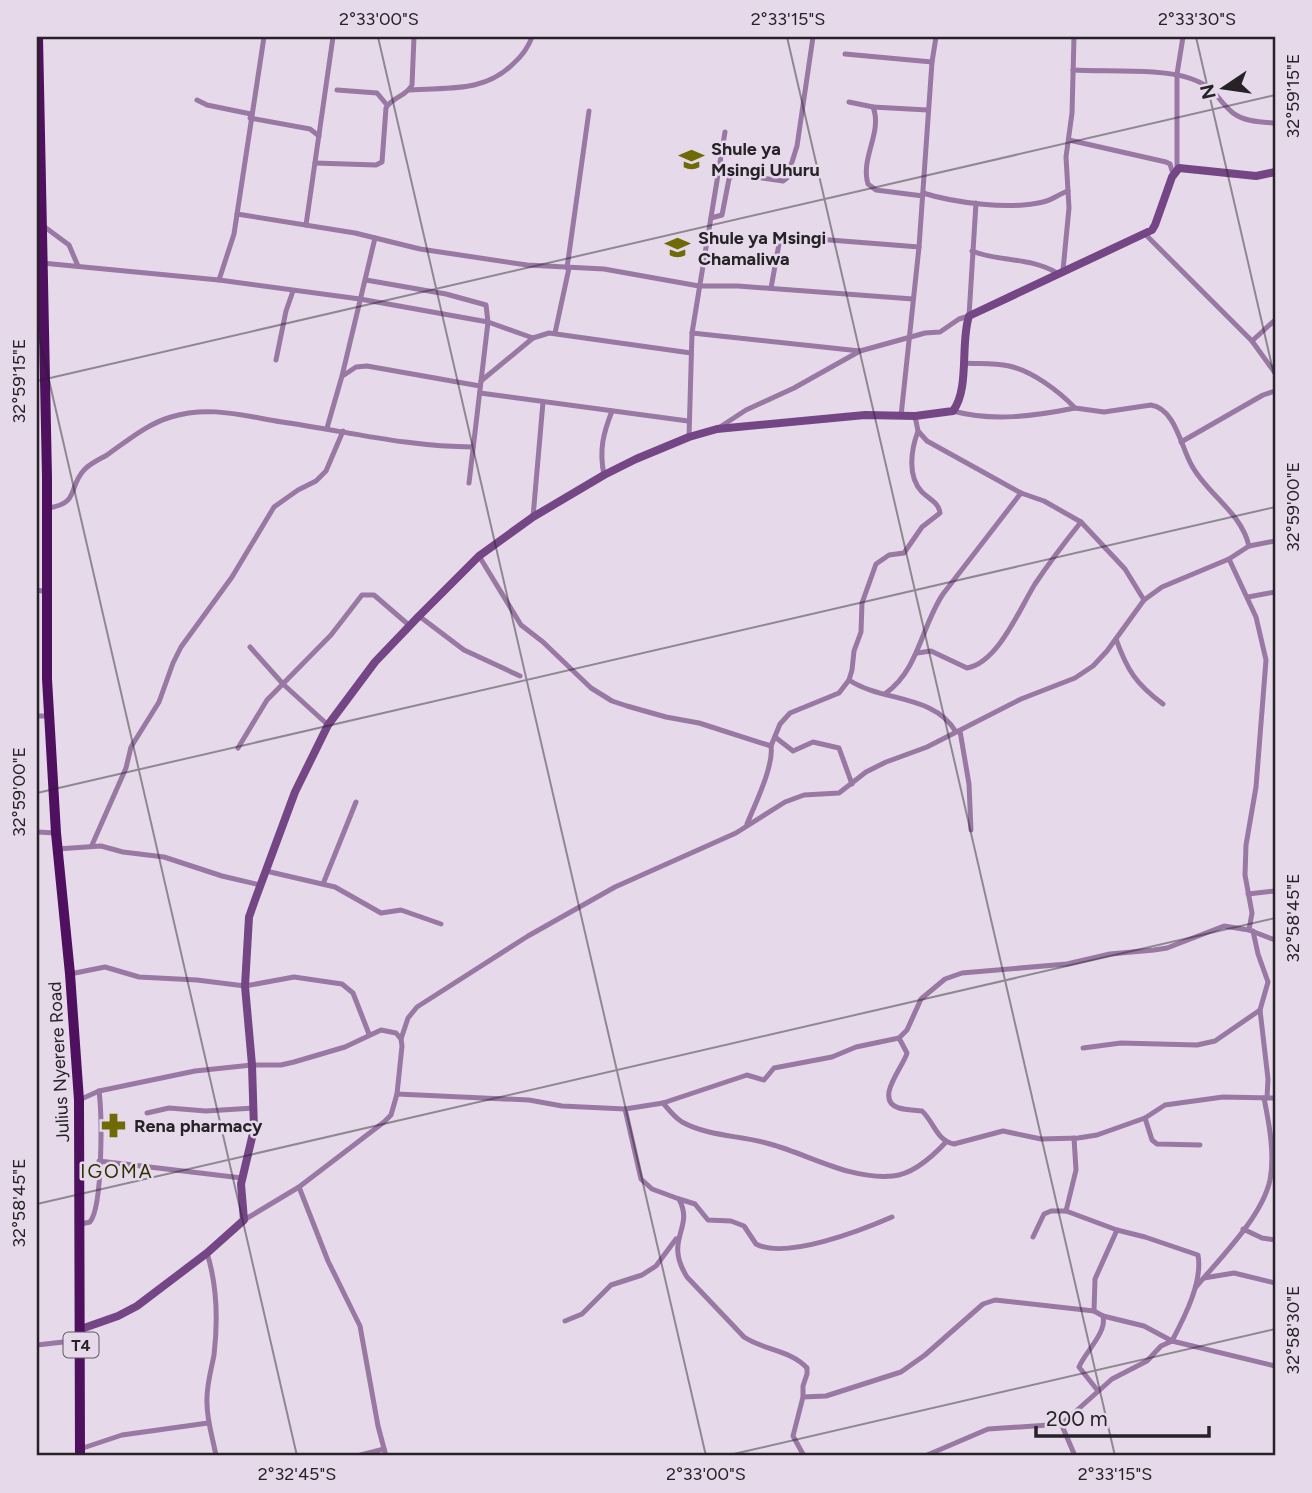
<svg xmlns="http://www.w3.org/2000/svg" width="1312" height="1493" font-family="Figtree,sans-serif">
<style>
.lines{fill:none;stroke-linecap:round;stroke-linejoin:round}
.minor{stroke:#9978a4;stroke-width:5}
.secondary{stroke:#754685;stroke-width:8}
.trunk{stroke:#4e105f;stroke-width:10}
.ticks{fill:none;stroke:#262227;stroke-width:2;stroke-opacity:0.45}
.labels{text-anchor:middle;stroke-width:5;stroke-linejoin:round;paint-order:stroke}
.shield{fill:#e6daea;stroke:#605962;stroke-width:2}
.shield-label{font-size:16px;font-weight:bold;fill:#262227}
.poi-label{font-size:18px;font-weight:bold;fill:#262227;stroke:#e6daea;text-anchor:start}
.street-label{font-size:18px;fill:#262227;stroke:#e6daea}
.neighbourhood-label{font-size:19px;letter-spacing:2px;fill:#2f2e03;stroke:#e6daea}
.neatline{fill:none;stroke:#262227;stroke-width:2.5}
.ticks-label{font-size:18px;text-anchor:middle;fill:#262227}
</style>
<rect width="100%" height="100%" fill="#e6daea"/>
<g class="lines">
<!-- minor -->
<g class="minor">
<polyline points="845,54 932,62"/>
<path d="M1073,70C1106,72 1164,68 1192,79C1217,88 1216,99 1233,113C1245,122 1261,122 1275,123"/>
<polyline points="337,90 377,93 387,105"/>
<path d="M410,90C449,87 483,93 513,64C522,56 528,48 532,37"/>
<polyline points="197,100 207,105 251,114"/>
<path d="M849,102L873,107C883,132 860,158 868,184L876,190L923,196"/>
<polyline points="873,107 927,110"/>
<polyline points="250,118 310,129 319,136"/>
<polyline points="1069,140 1166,162 1170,164 1173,174"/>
<path d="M315,163L376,165L382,162L386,108C392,97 407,96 412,85L414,37"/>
<polyline points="1177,169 1177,74 1183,37"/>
<path d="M923,193C955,203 1010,210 1043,202C1052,200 1059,194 1068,191"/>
<polyline points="237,214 355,233 420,249 527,265 604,269 699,286 738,286 913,299"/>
<polyline points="711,218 722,215 729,179 733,174 783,181 787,178 797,146 813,37"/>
<polyline points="42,225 69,245 78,266"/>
<polyline points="306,225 333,37"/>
<polyline points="1145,234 1252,341 1275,373"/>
<path d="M972,251C999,262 1031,257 1057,273"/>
<polyline points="42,263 219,280 234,234 264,37"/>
<polyline points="567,268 589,111"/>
<polyline points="1063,270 1069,208 1066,157 1072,113 1074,37"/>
<polyline points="219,280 360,299 488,322 533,338"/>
<polyline points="366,280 446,294 486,305 488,322 469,483"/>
<polyline points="771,288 779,244 792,237 919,247"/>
<polyline points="555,333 569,268"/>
<polyline points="692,333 860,351"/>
<polyline points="1252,341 1275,320"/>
<polyline points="276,360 286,311 293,291"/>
<path d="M963,363C978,364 994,363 1009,366C1032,371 1059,391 1075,408L1104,412L1151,405C1176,409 1181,448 1192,466C1208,495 1241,512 1249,546"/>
<polyline points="344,375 356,367 367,366 480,386"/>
<polyline points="481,381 533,338 549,333 691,353"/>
<polyline points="480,393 688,421"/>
<path d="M953,411C993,422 1035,416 1075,408"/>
<polyline points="901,416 919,247 932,62 936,37"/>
<polyline points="915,416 918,431 927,441 1021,493 1044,501 1081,522 1125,569 1144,600"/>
<polyline points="720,427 746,410 794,388 860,351 925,333 940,332 959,319 969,316 976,203"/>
<polyline points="327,428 342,376 375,238"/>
<polyline points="689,437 692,333 725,132"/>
<polyline points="1181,442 1263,395 1275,391"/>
<path d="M604,475C599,450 603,434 612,411"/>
<path d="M48,508C81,503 67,487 85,469C91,463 100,459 107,455C127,441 147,424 171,417C209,405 244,416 282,422C345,431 408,447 473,447"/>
<polyline points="533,517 543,402"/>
<path d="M479,556L521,625L543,642L591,688L612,701L627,706L666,717L699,723L771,746C774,766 755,804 747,824"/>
<polyline points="1229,559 1256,617 1266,660 1256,787 1246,845 1245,875 1252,913 1249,930"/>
<polyline points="37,590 47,592"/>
<polyline points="1248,597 1275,592"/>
<polyline points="419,616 464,650 520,676"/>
<path d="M1116,639C1127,670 1136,684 1163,704"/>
<polyline points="250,647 283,684 328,725"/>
<path d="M917,653L931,651L967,668C998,663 1020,608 1035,584C1049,563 1065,542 1081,522"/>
<path d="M849,680C882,702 934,694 956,732"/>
<path d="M886,693C919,669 921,627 943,594L1021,493"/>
<polyline points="37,716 49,716"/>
<polyline points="960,731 969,784 971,830"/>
<polyline points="775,737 793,751 813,742 839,748 852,784"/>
<path d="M771,746L780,724L790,713L839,693L849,680L852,670L854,651L861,632L862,603L876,564L889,555L904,553L922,527L940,513C939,503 929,499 922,492C907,476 911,450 918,431"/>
<polyline points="238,748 267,700 331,635 362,595 374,595 410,626"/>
<polyline points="37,832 56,833"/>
<polyline points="92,845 126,768 131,747 159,702 173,663 181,647 232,577 274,507 298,490 316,481 326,471 343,431"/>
<polyline points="57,849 101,846 123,852 164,857 222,876 260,885"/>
<polyline points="266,871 335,887 381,913 401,910 441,924"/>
<polyline points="323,884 356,802"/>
<polyline points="1248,894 1275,891"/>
<polyline points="1253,931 1258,954 1268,982 1260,1010 1268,1079 1267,1098"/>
<polyline points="70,974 105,967 139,977 197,980 245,986 294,977 342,984 353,993 369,1034"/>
<path d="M899,1038L907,1053C904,1066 873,1100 899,1108C906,1110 915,1110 922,1111C934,1122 936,1140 954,1144L1003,1131L1041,1139L1078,1138L1097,1135L1145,1118L1165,1105L1223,1097L1275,1098"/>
<polyline points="401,1039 408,1018 417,1007 528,936 615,887 736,833 785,802 804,795 839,793 866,772 886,762 927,747 1021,699 1075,678 1093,666 1107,651 1144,600 1162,587 1229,559 1249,546 1275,541"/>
<polyline points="1083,1048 1121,1043 1197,1045 1215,1041 1260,1010"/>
<polyline points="397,1094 529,1100 562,1106 625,1109 663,1103 747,1075 764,1080 774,1068 832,1057 856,1047 899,1038 907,1030 921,999 945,979 962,973 1067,964 1110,954 1154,950 1167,948 1224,926 1249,930 1275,940"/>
<polyline points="79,1100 99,1091 195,1071 252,1065 281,1065 294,1062 345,1047 381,1030 396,1033 401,1039 402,1046 397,1094 391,1115 384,1122 299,1187 244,1220"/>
<path d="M663,1103C669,1110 674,1117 682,1122C710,1137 740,1135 770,1144C810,1155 850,1180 893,1176C914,1174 933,1156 946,1142"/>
<path d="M625,1109L641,1179L652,1189L679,1199C695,1229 663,1238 687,1277L744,1337C763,1350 791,1350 807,1368V1374L803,1386V1397L793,1436L804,1456"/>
<polyline points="147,1113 169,1108 206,1111 254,1108"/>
<polyline points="1145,1118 1152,1140 1157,1144 1200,1145"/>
<polyline points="99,1161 242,1178"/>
<polyline points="299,1187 328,1261 360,1326 378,1426 386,1456"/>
<path d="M679,1199L695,1204L708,1220L731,1221L744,1226L756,1244C786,1260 862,1230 892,1217"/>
<polyline points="1066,1211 1076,1170 1074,1138"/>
<path d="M81,1224L90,1222C103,1206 102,1114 99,1091"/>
<polyline points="1243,1229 1262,1238 1275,1240"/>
<path d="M1033,1237L1044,1214L1051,1211H1066L1117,1230L1145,1237L1198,1255C1203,1282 1184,1318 1172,1341"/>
<path d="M207,1253C217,1285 218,1321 214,1355C211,1371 206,1387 207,1403C207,1422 213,1438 216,1456"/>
<polyline points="1204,1278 1234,1273 1275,1283"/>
<path d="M1196,1287C1220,1258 1262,1217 1270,1180C1275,1154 1269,1123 1264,1098"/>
<polyline points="1094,1311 1095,1279 1117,1230"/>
<polyline points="1103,1316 1144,1326 1172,1341 1275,1366"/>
<polyline points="565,1321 582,1314 611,1285 642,1275 656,1266 676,1239"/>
<polyline points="37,1345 81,1340"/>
<path d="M803,1397L826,1396L901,1372L925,1355L983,1304L995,1300L1094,1311L1103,1316C1107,1333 1085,1352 1079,1367L1098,1391"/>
<polyline points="80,1449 122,1435 208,1423"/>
<polyline points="357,1456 384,1449"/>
<polyline points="925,1456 988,1429 1064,1424"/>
<polyline points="1075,1456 1063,1428 1066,1420 1112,1379 1147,1361 1161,1346 1172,1341"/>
</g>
<!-- secondary -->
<path class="secondary" d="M81,1329L118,1316L137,1306L207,1253L244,1220L241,1184L254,1129L252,1065L245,986L249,917L255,900L295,792L328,725L375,662L419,616L479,556L533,517L604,475L636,459L689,437L717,429L865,415L915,416L953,411C970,388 960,343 969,316L1152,230L1155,225L1172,177L1179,168L1256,176L1275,172"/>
<!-- trunk -->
<polyline class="trunk" points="38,37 47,477 47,679 56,833 70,974 79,1100 80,1456"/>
</g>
<!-- ticks -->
<path class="ticks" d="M378,37L706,1456M787,37L1115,1456M1196,37L1275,379M37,328L297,1456M37,381L1275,95M37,793L1275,507M37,1204L1275,918M725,1456L1275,1329"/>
<!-- icons -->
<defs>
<symbol id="school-bare" viewBox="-9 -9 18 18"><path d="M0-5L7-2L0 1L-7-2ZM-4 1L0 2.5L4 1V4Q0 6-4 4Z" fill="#6e6a06" stroke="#e6daea" stroke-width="2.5" paint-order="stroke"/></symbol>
<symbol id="pharmacy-bare" viewBox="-9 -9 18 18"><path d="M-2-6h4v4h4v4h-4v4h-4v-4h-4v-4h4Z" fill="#6e6a06" stroke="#e6daea" stroke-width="2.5" paint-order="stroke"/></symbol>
</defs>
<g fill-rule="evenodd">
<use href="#school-bare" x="674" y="142" width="35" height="35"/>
<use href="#school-bare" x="660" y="230" width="35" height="35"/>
<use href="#pharmacy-bare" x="96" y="1108" width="35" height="35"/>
</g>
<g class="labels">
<!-- shield labels -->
<rect class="shield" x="63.5" y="1332.5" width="35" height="25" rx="5"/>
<g class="shield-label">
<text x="81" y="1351">T4</text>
</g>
<!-- poi labels -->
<g class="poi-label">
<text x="711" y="155">Shule ya<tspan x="711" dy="21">Msingi Uhuru</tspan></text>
<text x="698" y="244">Shule ya Msingi<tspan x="698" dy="21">Chamaliwa</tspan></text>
<text x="134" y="1132">Rena pharmacy</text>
</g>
<!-- street labels -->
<g class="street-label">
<text transform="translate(59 1062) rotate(-93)" y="6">Julius Nyerere Road</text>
</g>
<!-- neighbourhood labels -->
<g class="neighbourhood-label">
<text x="117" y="1178">IGOMA</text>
</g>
</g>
<!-- border -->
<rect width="1312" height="1493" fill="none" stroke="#e6daea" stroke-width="77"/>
<!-- north arrow -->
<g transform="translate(1224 88) rotate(257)" stroke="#e6daea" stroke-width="5" paint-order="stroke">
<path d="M0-5L12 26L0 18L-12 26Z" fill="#262227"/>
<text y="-10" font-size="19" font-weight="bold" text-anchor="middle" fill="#262227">N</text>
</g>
<!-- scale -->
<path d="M1036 1426v10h173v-10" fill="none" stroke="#262227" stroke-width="3.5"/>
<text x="1046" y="1426" font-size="21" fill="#262227" stroke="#e6daea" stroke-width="5" paint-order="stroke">200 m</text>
<rect x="38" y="38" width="1236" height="1416" class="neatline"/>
<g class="ticks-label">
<text x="379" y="25">2°33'00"S</text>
<text x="788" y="25">2°33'15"S</text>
<text x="1197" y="25">2°33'30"S</text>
<text transform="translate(1293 96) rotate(-90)" y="6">32°59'15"E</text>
<text transform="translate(19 381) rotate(-90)" y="6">32°59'15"E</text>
<text transform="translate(1293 507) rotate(-90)" y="6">32°59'00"E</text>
<text transform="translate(19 792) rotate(-90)" y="6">32°59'00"E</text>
<text transform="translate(1293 918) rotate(-90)" y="6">32°58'45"E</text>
<text transform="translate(19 1203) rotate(-90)" y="6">32°58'45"E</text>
<text transform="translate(1293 1330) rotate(-90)" y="6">32°58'30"E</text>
<text x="297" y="1480">2°32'45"S</text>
<text x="706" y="1480">2°33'00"S</text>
<text x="1115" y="1480">2°33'15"S</text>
</g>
</svg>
